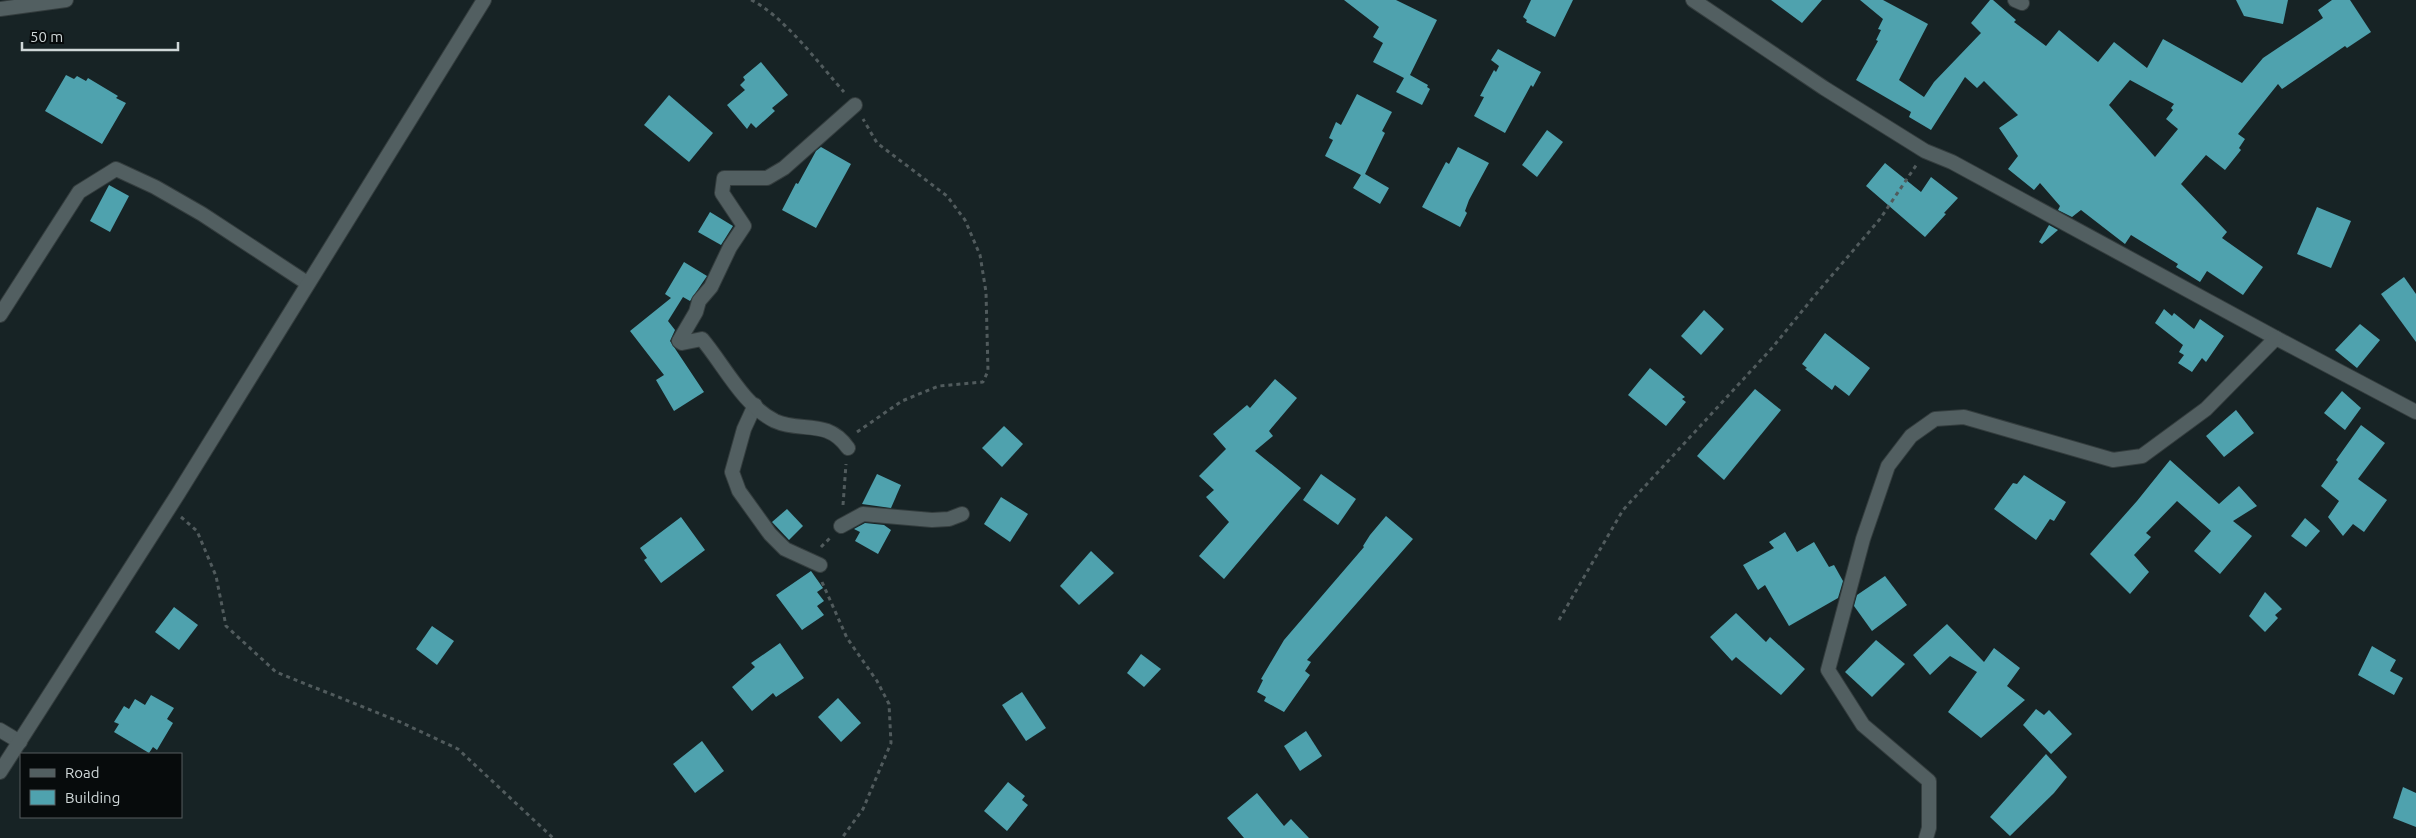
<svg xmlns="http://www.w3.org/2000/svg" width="2416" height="838" font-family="Ubuntu,sans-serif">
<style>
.building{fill:#4fa2ae;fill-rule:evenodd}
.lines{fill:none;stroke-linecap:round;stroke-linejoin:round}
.minor-casing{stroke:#343d3e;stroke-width:16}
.tertiary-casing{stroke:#343d3e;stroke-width:16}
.path{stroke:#515b5d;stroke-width:3;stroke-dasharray:4 4;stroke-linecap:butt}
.minor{stroke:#525f61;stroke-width:14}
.tertiary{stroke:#525f61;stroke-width:14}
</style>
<rect width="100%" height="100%" fill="#172325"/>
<!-- building -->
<g class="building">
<polygon points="1344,0 1396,0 1437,20 1410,75 1428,85 1427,87 1430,89 1422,105 1396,92 1404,78 1373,62 1383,43 1373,37 1379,27"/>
<polygon points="1531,0 1573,0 1555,37 1526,22 1527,20 1523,17"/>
<polygon points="1771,0 1822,0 1802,23"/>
<path d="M1860,0H1883L1928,24L1899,80L1924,97L1934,82L1981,33L1971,23L1990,0H1993L2016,20L2014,22L2046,46L2059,30L2098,62L2114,42L2147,68L2163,39L2242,83L2263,58L2323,18L2318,10L2332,0H2350L2371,32L2347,48L2345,46L2282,89L2278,84L2238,134L2245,139L2239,148L2241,150L2225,170L2206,155L2181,184L2227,232L2222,238L2263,267L2243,295L2207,271L2200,282L2176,267L2178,264L2131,235L2125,244L2081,210L2072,217L2058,210L2060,206L2040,183L2034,190L2008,169L2018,156L1999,128L2018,115L1984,81L1977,88L1965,77L1931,130L1909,117L1911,112L1856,80L1878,41L1876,40L1881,30L1878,29L1883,19ZM2130,80L2174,104L2171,108L2173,110L2166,119L2178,129L2155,157L2109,105Z"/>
<polygon points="2236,0 2288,0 2283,24 2244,16"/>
<polygon points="1498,49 1541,72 1533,87 1531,85 1505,133 1474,116 1484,97 1480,96 1494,70 1496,72 1499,66 1491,60"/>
<polygon points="761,62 788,95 772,108 775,111 756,128 751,123 747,129 727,105 745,90 740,85 745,80 743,77"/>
<polygon points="66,75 74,79 77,76 86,81 88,78 118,96 116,98 126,103 102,144 45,111"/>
<polygon points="1357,94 1392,112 1382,131 1385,133 1365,174 1389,188 1380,204 1353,188 1361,175 1325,156 1333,140 1329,138 1336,122 1341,125"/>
<polygon points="669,95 713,133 689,162 644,125"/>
<polygon points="1547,130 1563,142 1537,177 1522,165"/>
<polygon points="821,147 851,164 816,228 782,210 796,183 798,184 816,151"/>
<polygon points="1458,147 1489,163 1469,200 1465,211 1467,213 1460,227 1422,207 1446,162 1449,164"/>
<polygon points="1885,163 1921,192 1931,177 1958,198 1944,213 1946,214 1925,237 1866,186"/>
<polygon points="109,185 129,196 110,232 90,221"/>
<polygon points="2317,207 2351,221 2331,268 2297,254"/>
<polygon points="710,212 733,226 721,245 698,232"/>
<polygon points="2049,225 2058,230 2042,244 2039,242"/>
<polygon points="684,262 707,276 690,301 683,297 668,321 675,330 670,341 704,392 674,411 656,380 664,375 630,331 671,298 665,294"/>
<polygon points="2404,277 2416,294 2416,342 2381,294"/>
<polygon points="2164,309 2172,316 2174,313 2194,329 2200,319 2224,336 2206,362 2202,358 2192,372 2178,363 2184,355 2179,352 2183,345 2155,323"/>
<polygon points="1704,310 1724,329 1701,355 1681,336"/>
<polygon points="2360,324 2380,340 2357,368 2335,350"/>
<polygon points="1825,333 1870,368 1849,396 1835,385 1832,390 1805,369 1807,368 1802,364"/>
<polygon points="1650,368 1685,397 1682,399 1686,402 1666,426 1628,395"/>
<polygon points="1275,379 1297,398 1269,431 1273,436 1255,451 1301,488 1224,579 1199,556 1229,522 1206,497 1214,490 1199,476 1226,449 1213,434 1247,405 1250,408"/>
<polygon points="1755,389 1781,410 1724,480 1697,456"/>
<polygon points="2342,391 2361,408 2345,430 2324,413"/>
<polygon points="2236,410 2254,433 2224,457 2206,436"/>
<polygon points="2361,425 2385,443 2358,479 2387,500 2364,532 2353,524 2343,536 2328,517 2339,501 2321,486 2338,462 2336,460"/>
<polygon points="1004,426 1023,444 1002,467 982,448"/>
<polygon points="2170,460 2219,504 2239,486 2257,506 2233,521 2252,536 2220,574 2194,551 2211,531 2177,501 2146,533 2151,537 2134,555 2149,572 2130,594 2090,554 2137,501"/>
<polygon points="877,474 901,485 891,508 862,504"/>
<polygon points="1321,474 1356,499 1338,525 1303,500"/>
<polygon points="2024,475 2066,502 2054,521 2050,519 2036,540 1994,509 2013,483 2017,484"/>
<polygon points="1001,497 1028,514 1010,542 984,524"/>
<polygon points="787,509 803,526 789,540 772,522"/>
<polygon points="1386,516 1413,539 1307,660 1311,662 1305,671 1310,675 1284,712 1264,701 1266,697 1257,692 1263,680 1261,679 1284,640 1364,547 1363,546 1370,535"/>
<polygon points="681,517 705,550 661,583 644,560 647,558 640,548"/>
<polygon points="2305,518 2320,531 2306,547 2291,536"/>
<polygon points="865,523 884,525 891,530 878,554 855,541 860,532 854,529"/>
<polygon points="1785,532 1797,552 1814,542 1829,567 1834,565 1843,581 1838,598 1789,626 1765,585 1758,590 1743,565 1774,548 1769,542"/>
<polygon points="1091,551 1114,573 1079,605 1060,586"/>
<polygon points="811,571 823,588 817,592 824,601 817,606 824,615 802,630 776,595"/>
<polygon points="1885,576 1907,605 1872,631 1854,606 1857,595"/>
<polygon points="2265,592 2282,609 2275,615 2278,618 2265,632 2249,616"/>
<polygon points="174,607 198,625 179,650 155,632"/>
<polygon points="1736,613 1766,642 1770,637 1805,669 1781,695 1736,657 1732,661 1710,637"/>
<polygon points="1947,624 1984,662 1994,648 2020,668 2007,686 2025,700 1981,738 1948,712 1977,672 1950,656 1930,675 1913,655"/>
<polygon points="432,626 454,641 437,665 416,649"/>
<polygon points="1876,640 1905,664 1872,697 1845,672"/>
<polygon points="780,643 804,678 776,697 773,693 752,711 732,687 755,667 751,663"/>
<polygon points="2372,646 2396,660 2390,671 2403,678 2394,695 2358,675"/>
<polygon points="1141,654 1161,669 1144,687 1127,673"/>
<polygon points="1022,692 1046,728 1026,741 1002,705"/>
<polygon points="151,695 174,708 167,719 173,723 157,750 153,747 149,753 114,732 119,724 114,722 124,706 129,709 135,699 145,705"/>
<polygon points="838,698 861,723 841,742 818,717"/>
<polygon points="2036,709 2044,715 2049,710 2072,734 2051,754 2023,725"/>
<polygon points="1306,731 1322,756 1300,771 1284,746"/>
<polygon points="702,741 724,771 695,793 673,764"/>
<polygon points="2046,754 2067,777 2054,793 2010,836 1990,817"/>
<polygon points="1008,782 1025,796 1022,800 1028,805 1007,831 984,811"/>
<polygon points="2403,787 2416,793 2416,827 2393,818"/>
<polygon points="1257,793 1284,826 1291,819 1309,838 1244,838 1227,818"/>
</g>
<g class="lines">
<defs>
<g id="minor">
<polyline points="1693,0 1824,88 1925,151 1952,162 2276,338 2416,412"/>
<polyline points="2015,0 2022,3"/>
<polyline points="0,9 66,0"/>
<polyline points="0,315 79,192 116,169 155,187 202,214 307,283"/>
<polyline points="755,405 744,429 732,472 739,491 770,534 785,549 820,565"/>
<path d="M848,448C827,418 801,433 775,421C743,405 724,365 702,339L682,343L679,341L696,312L699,301L711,287L730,247L744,226L722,193L724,178H767L784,168L855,105"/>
<polyline points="841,526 863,514 932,520 949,519 962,514"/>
<polyline points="0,730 20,742"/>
<polyline points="1926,838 1929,828 1929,781 1863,725 1828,670 1863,539 1888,466 1911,436 1935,419 1964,417 2113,460 2142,456 2206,409 2276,338"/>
</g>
<polyline id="tertiary" points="0,772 178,494 484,0"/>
</defs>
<!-- minor casing -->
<use href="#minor" class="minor-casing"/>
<!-- tertiary casing -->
<use href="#tertiary" class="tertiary-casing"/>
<!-- path -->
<g class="path">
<path d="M751,0C783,15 820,65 844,92"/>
<polyline points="857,432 902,401 939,386 983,382 988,371 986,292 980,255 965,220 947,196 877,143 863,119"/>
<polyline points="843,505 846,464"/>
<polyline points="181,517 197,531 216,576 226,626 276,672 398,721 458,749 553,838"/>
<polyline points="821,547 831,537"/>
<polyline points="822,582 847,638 877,681 889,704 891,743 863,809 842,838"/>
<polyline points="1559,620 1623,510 1772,348 1816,294 1880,219 1917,164"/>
</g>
<!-- minor -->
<use href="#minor" class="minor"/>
<!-- tertiary -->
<use href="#tertiary" class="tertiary"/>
</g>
<!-- legend -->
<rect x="20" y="753" width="162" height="65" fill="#070b0c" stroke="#575d5e"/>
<rect x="30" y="769" width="25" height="8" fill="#525f61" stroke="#575d5e"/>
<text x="65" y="778" font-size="15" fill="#cfd7d8">Road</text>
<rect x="30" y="790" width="25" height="15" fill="#4fa2ae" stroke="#575d5e"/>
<text x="65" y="803" font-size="15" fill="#cfd7d8">Building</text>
<!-- scale -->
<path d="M22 42v8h156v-8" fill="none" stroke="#cfd7d8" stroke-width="2.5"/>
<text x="30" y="42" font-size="15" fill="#cfd7d8" stroke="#070b0c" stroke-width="4" paint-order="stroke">50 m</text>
</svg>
